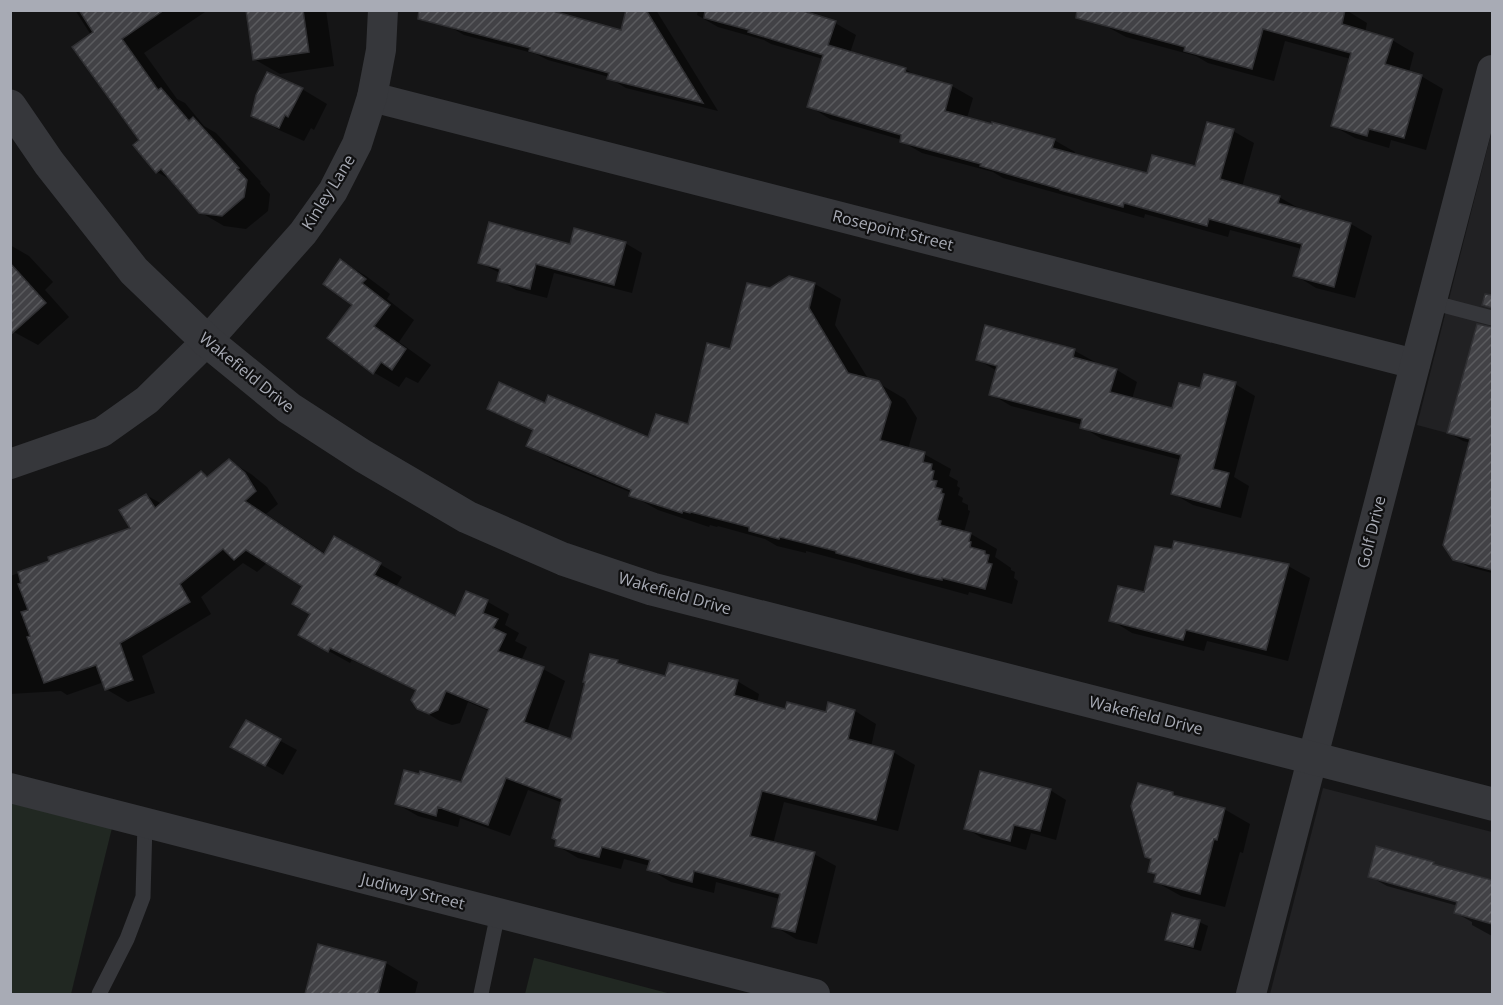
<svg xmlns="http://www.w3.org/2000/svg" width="1503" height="1005" font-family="'Open Sans',sans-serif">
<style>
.built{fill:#212123}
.park{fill:#212822}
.shadow{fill:#0007;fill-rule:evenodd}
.building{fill:url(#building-hatch);stroke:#2f2f32;stroke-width:1.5}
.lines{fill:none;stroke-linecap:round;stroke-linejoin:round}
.service{stroke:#36373b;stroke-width:15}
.minor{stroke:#36373b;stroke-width:30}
.tertiary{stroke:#36373b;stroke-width:33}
.labels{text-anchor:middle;stroke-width:4.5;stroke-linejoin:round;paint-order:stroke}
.street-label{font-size:16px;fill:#a8abb5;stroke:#101011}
</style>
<defs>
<pattern id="building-hatch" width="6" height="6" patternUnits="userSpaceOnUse" patternTransform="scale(1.5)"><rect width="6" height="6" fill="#424246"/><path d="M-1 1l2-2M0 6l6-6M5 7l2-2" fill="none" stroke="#5a5b5e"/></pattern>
</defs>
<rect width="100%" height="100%" fill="#151516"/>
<!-- built -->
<g class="built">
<polygon points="1492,130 1492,445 1417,425"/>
<polygon points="1323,788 1492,832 1492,994 1270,994"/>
</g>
<!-- park -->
<g class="park">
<polygon points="10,802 112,828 71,994 11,994"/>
<polygon points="534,958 535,958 671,994 525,994"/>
</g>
<!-- shadow -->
<g class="shadow">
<polygon points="75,10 204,10 205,12 144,53 177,99 185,103 204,126 216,133 261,182 260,183 270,194 268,211 246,229 224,226 200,212 173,181 157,172 91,35"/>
<polygon points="247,10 326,10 334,66 280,74 254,59"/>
<polygon points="627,10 656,10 718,111 626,88 609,78 609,77 548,60 536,54 464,35 447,25 622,32"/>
<polygon points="698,10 794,10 835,23 856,35 850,53 905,69 920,78 952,86 973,98 967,118 1054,140 1075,152 1074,155 1148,175 1196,168 1233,131 1254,143 1242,187 1279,197 1300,209 1300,211 1351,224 1372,236 1355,298 1316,288 1295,275 1302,249 1230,230 1228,237 1145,214 1144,218 1083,201 1078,199 1003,178 993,172 922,153 901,141 902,140 830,119 809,106 823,59 771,44 764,40 718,27 697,15"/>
<polygon points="1094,10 1346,10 1367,23 1365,33 1392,40 1414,53 1409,72 1421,76 1443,89 1426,150 1391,140 1389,148 1355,138 1333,126 1351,59 1285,41 1274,81 1208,63 1196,56 1126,37 1104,25"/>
<polygon points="302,89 327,104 314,130 311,128 304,141 279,130 253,115"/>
<polygon points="625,243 642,253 632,293 554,273 547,298 516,290 499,280 500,273 480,263 571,246"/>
<polygon points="10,245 29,256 53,282 45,290 69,317 38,345 14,332 10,328"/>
<polygon points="341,261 366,276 390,294 387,299 414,320 399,342 431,365 418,383 406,377 399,387 373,372"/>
<path d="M815,284L841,299L835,325L869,380L878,383L905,399L917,418L908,449L924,454L951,469L949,476L958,481L957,486L960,488L958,495L963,498L962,502L968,505V510L970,511L964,532L971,534L997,549L995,557L1011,568V570L1015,572L1014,578L1018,581L1012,604L969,592L968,595L950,590L864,567L859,565L806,551V553L777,546L765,539L718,526L717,527L710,525L709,527L658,510L631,495L632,493L555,461L528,445L534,432L489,408L545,405L649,439L689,426L732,351L770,290ZM811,293H814L808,316L806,315Z"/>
<polygon points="986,327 1075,351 1095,362 1095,364 1117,370 1137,382 1132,399 1173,410 1201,390 1235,384 1255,396 1234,477 1249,486 1241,518 1193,505 1172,493 1181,460 1102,439 1082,427 1083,425 1011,406 991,394 997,371 977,359"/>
<polygon points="1474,338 1492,342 1492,573 1469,567 1454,559 1471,443 1463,441 1449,433"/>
<polygon points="229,461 251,474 267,487 278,504 266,514 326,554 335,538 402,577 395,588 456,619 467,593 488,602 509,614 505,625 519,633 515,641 527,647 521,661 543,669 565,681 547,732 572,741 617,662 627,667 667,678 737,681 759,694 757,703 787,711 827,714 855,711 876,724 871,747 893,752 915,765 898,831 784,802 773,844 814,854 836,866 817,944 796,939 774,926 780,899 716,882 714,893 671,882 649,869 650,866 624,859 621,869 578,858 556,845 563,803 528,790 510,836 460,818 458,827 418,816 397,804 462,784 489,711 468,702 460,723 452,725 440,721 418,708 417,691 352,660 350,663 300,635 312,613 304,586 268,562 257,572 243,563 201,597 211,614 142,656 155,693 128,702 106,689 104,682 67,695 61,691 10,694 10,576 51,562 132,529 146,495 162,504 201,473 209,477"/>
<polygon points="1288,566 1310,578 1288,661 1207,641 1204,651 1132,633 1111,620 1145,594"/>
<polygon points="246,722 297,750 283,775 232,746"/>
<polygon points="1050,790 1066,800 1056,840 1031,833 1026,850 982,838 966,828"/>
<polygon points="1173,793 1182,799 1224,809 1250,824 1243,853 1240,852 1225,907 1181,896 1156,882 1158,876 1149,871 1152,860 1146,856"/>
<polygon points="1433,863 1441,868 1492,882 1492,936 1472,925 1472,922 1456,913 1458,906 1387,886 1369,876"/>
<polygon points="1199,922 1208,926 1201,951 1175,944 1166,940"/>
<polygon points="319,946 386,963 418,982 415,994 307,994"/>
</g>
<!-- building -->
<g class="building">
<polygon points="79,10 164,10 122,39 158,90 161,88 189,121 193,117 239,168 237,169 247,180 244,197 222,216 199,213 161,169 156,173 133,145 139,140 72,47 93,32"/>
<polygon points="246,10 303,10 309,52 253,60"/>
<polygon points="419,10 549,10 621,30 626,10 646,10 703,103 607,79 609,73 529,51 530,48 418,19"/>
<polygon points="705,10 800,10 836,21 828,45 906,68 905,72 952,85 945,111 992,124 992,122 1055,139 1052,148 1147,173 1152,155 1195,166 1207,122 1234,129 1220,179 1280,196 1278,203 1351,223 1334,287 1293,276 1302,244 1209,219 1207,226 1124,203 1123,207 1060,190 1060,189 980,166 981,164 900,142 901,135 807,107 823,55 748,32 749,30 704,18"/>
<polygon points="1077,10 1345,10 1342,24 1393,39 1385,64 1422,75 1404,138 1369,129 1367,136 1331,126 1351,53 1263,29 1252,69 1184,51 1185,47 1076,18"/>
<polygon points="267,72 303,88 288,117 285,115 279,128 251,116 256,95"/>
<polygon points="489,222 570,244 574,228 626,242 614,285 536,264 530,289 497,281 500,269 478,263"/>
<polygon points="340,259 366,279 362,283 390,305 374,326 406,349 392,370 381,362 373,374 327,338 352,305 323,284"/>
<polygon points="10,263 46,303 10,335"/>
<polygon points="789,276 815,283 809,308 848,373 879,381 891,402 880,440 925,452 923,462 932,464 931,470 934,471 932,480 937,481 935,487 942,489 941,493 944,494 937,520 941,521 940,525 971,533 969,541 971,542 970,547 985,551 985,554 989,555 987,563 992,564 985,589 942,578 942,580 922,576 836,553 836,551 780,537 779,539 749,531 749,527 691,512 690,513 683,511 682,513 629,496 631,490 526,446 533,430 487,409 499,382 545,403 548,395 648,437 656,414 688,424 707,343 730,349 747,283 770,288"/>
<polygon points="1485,294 1492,295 1492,308 1482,305"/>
<polygon points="1477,324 1492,327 1492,570 1453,560 1443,545 1470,439 1447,433"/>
<polygon points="985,325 1075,349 1073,357 1117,369 1110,392 1172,408 1179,383 1200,388 1204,374 1236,382 1213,469 1229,473 1220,507 1171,494 1181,455 1080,428 1082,419 989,395 997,366 976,360"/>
<polygon points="229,459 245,473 256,491 245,501 324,554 334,536 381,563 374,575 455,616 466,591 488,600 483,613 498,619 493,628 506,634 498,651 544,667 524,722 571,739 585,682 583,682 590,654 618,660 617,663 665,676 669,663 738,680 734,695 785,709 787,702 826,712 828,702 855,710 848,739 894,751 876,820 762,791 750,836 815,852 795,932 772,927 780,894 694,871 692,882 647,870 650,860 602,847 599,857 555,846 556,840 552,838 562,799 506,778 488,825 438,807 436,816 395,804 404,770 419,774 420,771 461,782 489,709 446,691 438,710 429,714 417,709 411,700 416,690 330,648 328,652 298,635 310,614 292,604 302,586 246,550 234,560 223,549 180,584 190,602 120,643 133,680 105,690 96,665 44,683 27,637 30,636 21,612 28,610 18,584 21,583 18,572 49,561 48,557 130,528 119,510 146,494 155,508 201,471 207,477"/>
<polygon points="1174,541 1289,564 1266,650 1186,630 1183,640 1109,621 1118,586 1144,592 1155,546 1172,549"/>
<polygon points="246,720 281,739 265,766 230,747"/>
<polygon points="980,771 1051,789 1040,831 1014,825 1010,841 964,829"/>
<polygon points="1138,783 1173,792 1173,795 1225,808 1217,840 1214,839 1200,894 1154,882 1156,874 1148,872 1151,859 1145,857 1131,806"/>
<polygon points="1376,846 1434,862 1433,864 1492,880 1492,924 1454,913 1457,902 1368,877"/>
<polygon points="1172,913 1200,920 1193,947 1165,940"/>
<polygon points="318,944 386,962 378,994 305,994"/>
</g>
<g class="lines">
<!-- service -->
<g class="service">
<polyline points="1431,302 1492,318"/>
<polyline points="99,994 127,939 143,897 145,823"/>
<polyline points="481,994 498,913"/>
</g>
<!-- minor -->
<g class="minor">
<polyline points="372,97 1415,364"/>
<polyline points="10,464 102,432 147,400 207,341 303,233 333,191 357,144 372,97 381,50 383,10"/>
<polyline points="10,788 815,994"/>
<polyline points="1251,994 1492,70"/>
</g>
<!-- tertiary -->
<polyline class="tertiary" points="10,106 49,163 134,271 207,341 289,408 363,456 467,517 563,559 652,589 1492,804"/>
</g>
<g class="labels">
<!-- street labels -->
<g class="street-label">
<text transform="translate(328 192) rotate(-58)" y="6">Kinley Lane</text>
<text transform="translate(893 230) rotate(14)" y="6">Rosepoint Street</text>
<text transform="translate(247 372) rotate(39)" y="6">Wakefield Drive</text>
<text transform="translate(1371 532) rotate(-76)" y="6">Golf Drive</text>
<text transform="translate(675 593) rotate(16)" y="6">Wakefield Drive</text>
<text transform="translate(1146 715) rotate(14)" y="6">Wakefield Drive</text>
<text transform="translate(413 891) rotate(14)" y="6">Judiway Street</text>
</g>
</g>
<!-- border -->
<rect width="1503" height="1005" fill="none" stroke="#a8abb5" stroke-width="24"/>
</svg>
